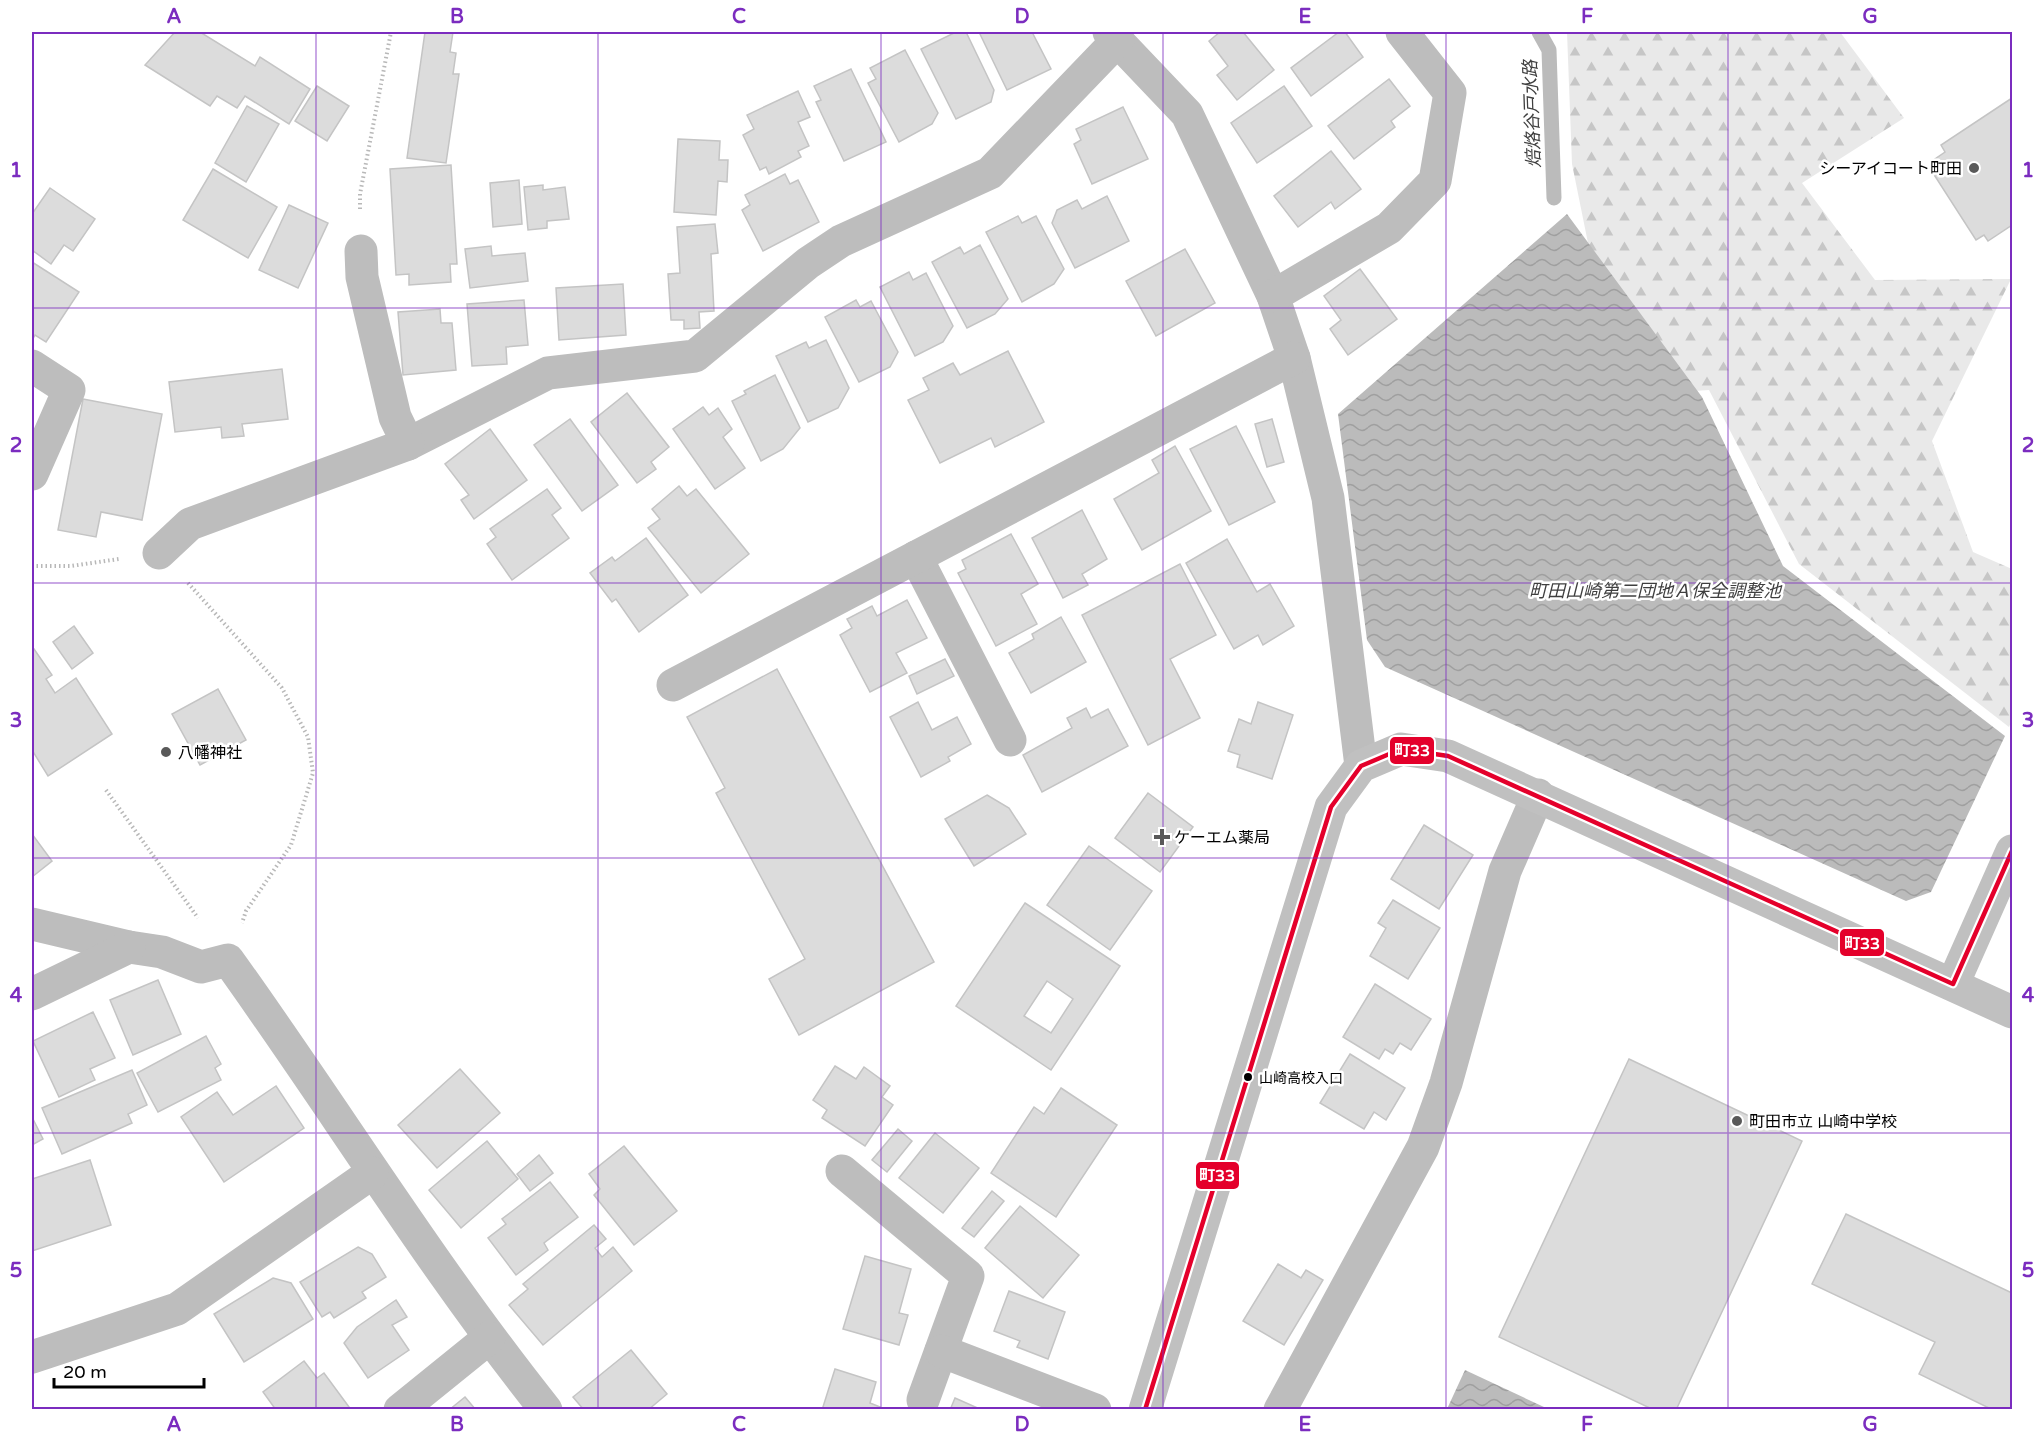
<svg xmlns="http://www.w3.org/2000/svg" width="2044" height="1441" font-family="'Varela Round','Noto Sans JP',sans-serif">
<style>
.forest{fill:url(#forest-firs)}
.water{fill:url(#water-waves)}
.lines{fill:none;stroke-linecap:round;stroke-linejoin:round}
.stream{stroke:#bbb;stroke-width:15}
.building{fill:#dcdcdc;stroke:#c4c4c4;stroke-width:1.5;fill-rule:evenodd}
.path{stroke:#b8b8b8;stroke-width:4;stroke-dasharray:1.5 3;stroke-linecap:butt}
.street{stroke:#bdbdbd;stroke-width:33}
.secondary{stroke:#c0c0c0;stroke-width:33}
.bus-1-casing{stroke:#fff;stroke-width:9}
.bus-1{stroke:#e4002b;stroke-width:4.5}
.grid{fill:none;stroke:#7b2cbf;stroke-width:1.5;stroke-opacity:0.55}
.poi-dot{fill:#595959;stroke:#fff;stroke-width:2}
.bus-dot{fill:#000;stroke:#fff;stroke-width:2}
.labels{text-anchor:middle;stroke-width:5;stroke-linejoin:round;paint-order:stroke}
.bus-label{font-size:14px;fill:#000;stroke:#fff;text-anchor:start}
.poi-label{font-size:16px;fill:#000;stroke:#fff;text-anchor:start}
.water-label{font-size:18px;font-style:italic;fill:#3f3f3f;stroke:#fff}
.line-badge{stroke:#fff;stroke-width:2}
.badge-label{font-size:16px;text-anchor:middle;font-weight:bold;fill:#fff}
.neatline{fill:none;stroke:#7b2cbf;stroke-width:2}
.grid-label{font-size:20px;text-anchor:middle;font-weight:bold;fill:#7b2cbf}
</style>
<defs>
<pattern id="forest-firs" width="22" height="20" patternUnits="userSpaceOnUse" patternTransform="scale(1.5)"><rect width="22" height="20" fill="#e9e9e9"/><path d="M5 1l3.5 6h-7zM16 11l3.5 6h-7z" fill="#c6c6c6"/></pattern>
<pattern id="water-waves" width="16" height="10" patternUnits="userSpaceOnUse" patternTransform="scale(1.5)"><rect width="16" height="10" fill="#bbb"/><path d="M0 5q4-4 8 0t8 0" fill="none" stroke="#9f9f9f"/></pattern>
</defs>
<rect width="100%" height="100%" fill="#fff"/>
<!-- forest -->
<polygon class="forest" points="1567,32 1840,32 1904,118 1802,183 1875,280 2011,279 1932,441 1973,552 2012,569 2012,720 2009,727 1799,564 1709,390 1619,396 1572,164"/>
<!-- water -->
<g class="water">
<polygon points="1567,214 1702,397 1783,566 2005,736 1931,892 1906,901 1385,667 1367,640 1338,414"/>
<polygon points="1465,1370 1544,1407 1542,1409 1447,1409"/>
</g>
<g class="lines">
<!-- stream -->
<polyline class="stream" points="1539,32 1549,50 1554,198"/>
</g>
<!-- building -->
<g class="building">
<polygon points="175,32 200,32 255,66 260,57 310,89 289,124 245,96 237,108 217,96 210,106 145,65"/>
<polygon points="425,32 453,32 450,52 456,53 453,74 459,74 446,163 407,158"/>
<polygon points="956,32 966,32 994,90 991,102 956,119 921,49"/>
<polygon points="979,32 1032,32 1051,69 1007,90"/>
<polygon points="1220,32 1243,32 1274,70 1237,100 1217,75 1228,66 1209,41"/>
<polygon points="1339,32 1345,32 1363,57 1311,96 1291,68"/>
<polygon points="905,50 938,113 932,124 899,142 868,83 876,79 870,68"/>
<polygon points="851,69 886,142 844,161 816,102 821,100 814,86"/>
<polygon points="1389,79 1410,106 1391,121 1395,127 1354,159 1328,126"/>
<polygon points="317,86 349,106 327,141 295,121"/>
<polygon points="1284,86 1312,126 1257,163 1231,123"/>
<polygon points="798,91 810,117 798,122 809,146 798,151 801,157 769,174 766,167 760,170 743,135 754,129 747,115"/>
<polygon points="2012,98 2012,225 1988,241 1984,235 1976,240 1931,170 1939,165 1935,159 1945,152 1941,145"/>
<polygon points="247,106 279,124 246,182 215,163"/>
<polygon points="1123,107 1148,159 1092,184 1074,144 1081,140 1076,129"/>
<polygon points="678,139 720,141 719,160 728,160 727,182 718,181 716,215 674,212"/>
<polygon points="1331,151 1361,189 1335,209 1331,202 1298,227 1274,196"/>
<polygon points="451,165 457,264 450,264 451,282 409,285 409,274 396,275 390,169"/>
<polygon points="213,169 277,207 248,258 183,220"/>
<polygon points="785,174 790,184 798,180 819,222 763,251 742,210 750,205 745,195"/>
<polygon points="519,180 522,224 493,227 490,183"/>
<polygon points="543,185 543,190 565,187 569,219 547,221 547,228 528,230 524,187"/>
<polygon points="50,188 95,219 73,251 64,245 51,264 32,250 32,214"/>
<polygon points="1107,196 1129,241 1075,268 1052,223 1057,210 1077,200 1082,209"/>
<polygon points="289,205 328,223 298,288 259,270"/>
<polygon points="1018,216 1022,223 1036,216 1064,269 1054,284 1022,302 986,232"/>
<polygon points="715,224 718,253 711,254 714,311 699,312 700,328 684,329 684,320 671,320 668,274 680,273 677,227"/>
<polygon points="980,245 1008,299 995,314 967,328 932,262 960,247 964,254"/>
<polygon points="491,246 492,256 525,253 528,281 470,288 465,249"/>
<polygon points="1185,249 1215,303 1156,336 1126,281"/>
<polygon points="32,262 79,292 46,342 35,335 32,340"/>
<polygon points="1360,269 1397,319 1348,355 1330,329 1341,320 1324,296"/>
<polygon points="909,272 913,280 926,273 953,326 943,342 915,356 880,287"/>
<polygon points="623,284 626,335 559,340 556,288"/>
<polygon points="524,300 528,345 506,347 507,364 472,366 467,304"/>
<polygon points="856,300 860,307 871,301 898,352 890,367 859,382 825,317"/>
<polygon points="440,309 441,323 452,323 456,370 403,375 398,312"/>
<polygon points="826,340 849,388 838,408 808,422 776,356 806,342 809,348"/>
<polygon points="1008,351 1044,422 995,447 991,438 940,463 908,400 929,390 923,378 953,363 960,375"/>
<polygon points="282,369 288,419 242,424 244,436 222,438 221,427 175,432 169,382"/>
<polygon points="775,375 800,428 783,449 761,461 732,401 746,394 744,391"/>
<polygon points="627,393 669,447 651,462 656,469 637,483 591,422"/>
<polygon points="83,399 162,414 142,520 101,512 96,537 58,530"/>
<polygon points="703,407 709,415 718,408 732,429 723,437 745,468 715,489 673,429"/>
<polygon points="570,419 618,485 582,511 534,445"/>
<polygon points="1272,419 1284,462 1267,467 1255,424"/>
<polygon points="1236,426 1275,502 1229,525 1190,449"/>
<polygon points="490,429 527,480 474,519 461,500 469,495 445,464"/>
<polygon points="1175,446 1211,511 1142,550 1114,499 1159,473 1152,460"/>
<polygon points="679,486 687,496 696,489 749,554 701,593 648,528 660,519 652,509"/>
<polygon points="547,489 561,508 552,515 569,538 512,580 487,544 496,537 490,529"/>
<polygon points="1082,510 1107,559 1082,574 1088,585 1063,598 1032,538"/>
<polygon points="1011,534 1038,584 1021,594 1037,624 996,646 958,573 966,569 962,560"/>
<polygon points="646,538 688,595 639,632 616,599 612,602 590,573 612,557 615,561"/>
<polygon points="1227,539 1257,592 1270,584 1294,626 1263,645 1258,635 1234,649 1186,563"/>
<polygon points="1180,564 1216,635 1170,659 1200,718 1148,745 1082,615"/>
<polygon points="907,600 927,638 896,653 907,673 870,692 840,635 852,628 847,619 872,606 877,616"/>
<polygon points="1061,617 1086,662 1031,693 1009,653 1034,639 1032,634"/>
<polygon points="74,626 93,653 72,669 53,642"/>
<polygon points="34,649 52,675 46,679 55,693 76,678 112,734 48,776 32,750 32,650"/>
<polygon points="945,659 954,676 917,694 909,676"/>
<polygon points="777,669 934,962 799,1035 769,979 805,959 716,793 725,788 687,717"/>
<polygon points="218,689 246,740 200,765 172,714"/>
<polygon points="918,702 932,730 957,717 971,744 948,757 950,761 921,777 890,717"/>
<polygon points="1258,702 1293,715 1272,779 1237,767 1240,755 1228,751 1239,719 1251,724"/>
<polygon points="1086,708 1091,718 1108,709 1128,746 1042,792 1023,755 1072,728 1067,718"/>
<polygon points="1148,793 1193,827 1160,872 1115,838"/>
<polygon points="987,795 1009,808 1026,834 974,866 945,819"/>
<polygon points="1424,825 1473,855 1439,909 1391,879"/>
<polygon points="32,834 52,861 32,877"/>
<polygon points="1089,846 1152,891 1110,950 1047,905"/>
<polygon points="1393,900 1440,928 1408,979 1370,956 1386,928 1378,923"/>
<path d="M1025,903L1120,966L1051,1070L956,1006ZM1047,981L1073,999L1051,1033L1024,1016Z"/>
<polygon points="158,980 181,1034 133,1055 110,1000"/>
<polygon points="1375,984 1431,1019 1411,1050 1400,1043 1393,1054 1385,1049 1379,1059 1343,1037"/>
<polygon points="93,1012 115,1058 90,1069 95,1080 59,1097 33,1041"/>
<polygon points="206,1036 221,1064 215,1068 221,1080 158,1112 137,1073"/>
<polygon points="1350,1054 1405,1088 1386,1120 1374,1112 1364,1129 1320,1103"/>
<polygon points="1629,1059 1802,1141 1676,1410 1654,1410 1499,1337"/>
<polygon points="835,1066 856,1079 864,1067 890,1086 882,1097 893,1105 865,1146 822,1118 827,1110 813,1100"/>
<polygon points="460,1069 500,1113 437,1168 398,1125"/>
<polygon points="132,1070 147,1105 128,1114 132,1123 62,1154 42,1108"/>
<polygon points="276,1086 304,1128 224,1182 181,1117 217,1092 233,1115"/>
<polygon points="1061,1088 1117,1125 1056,1217 991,1173 1034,1107 1044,1114"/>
<polygon points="32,1117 43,1139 32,1145"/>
<polygon points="898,1129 912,1141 887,1172 872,1160"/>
<polygon points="935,1133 979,1168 943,1213 899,1178"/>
<polygon points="487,1141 518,1179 461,1228 429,1190"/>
<polygon points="624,1146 677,1211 634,1245 594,1195 600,1189 589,1174"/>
<polygon points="539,1155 553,1173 530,1191 517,1174"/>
<polygon points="90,1160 111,1225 32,1251 32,1179"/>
<polygon points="550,1182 578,1217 544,1243 548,1250 516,1275 488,1238 506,1224 502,1219"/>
<polygon points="992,1191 1004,1201 974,1237 962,1228"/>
<polygon points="1020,1206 1079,1255 1043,1298 985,1248"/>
<polygon points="1846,1214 2012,1293 2012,1410 1993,1410 1919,1374 1935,1342 1812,1284"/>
<polygon points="594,1225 606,1239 595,1248 602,1257 613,1247 632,1271 543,1345 509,1305 528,1289 523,1284"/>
<polygon points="358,1247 372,1254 386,1277 362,1292 366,1298 334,1318 330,1312 322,1317 300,1282"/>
<polygon points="865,1256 911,1269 899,1313 908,1315 899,1345 843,1329"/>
<polygon points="1278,1264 1301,1278 1306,1270 1323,1280 1284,1345 1243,1321"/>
<polygon points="273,1278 291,1283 313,1319 244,1362 214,1314"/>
<polygon points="1009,1291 1065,1312 1048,1359 1017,1347 1020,1341 994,1331"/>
<polygon points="396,1300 407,1317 392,1325 409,1350 368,1378 344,1343 357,1327"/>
<polygon points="631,1350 667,1394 648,1410 584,1410 573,1397"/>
<polygon points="304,1361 317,1378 324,1373 349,1407 346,1410 276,1410 263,1392"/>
<polygon points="835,1369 876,1382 870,1403 880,1407 879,1410 822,1410"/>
<polygon points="465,1397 476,1410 449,1410"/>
<polygon points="955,1398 982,1410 950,1410"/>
<polygon points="32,1409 236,1409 32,1410"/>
</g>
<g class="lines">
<!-- path -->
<g class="path">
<polyline points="360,209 360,194 391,32"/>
<polyline points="32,566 71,566 119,559"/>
<polyline points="188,583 282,688 308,737 313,773 291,845 246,911 242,923"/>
<polyline points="106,790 198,918"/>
</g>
<!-- street -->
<g class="street">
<polyline points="1109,32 1187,114 1273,296 1294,358 1328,498 1361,766"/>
<polyline points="1273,296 1389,228 1435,181 1450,93 1402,32"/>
<polyline points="32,366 69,390 32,474"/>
<polyline points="408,444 548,373 695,356 808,263 841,241 990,173 1118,40"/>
<polyline points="159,553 190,524 408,444 395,417 362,277 361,251"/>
<polyline points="916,557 1010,740"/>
<polyline points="673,685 1294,358"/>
<path d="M32,924L129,947L162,952L201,967L228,960C335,1109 431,1266 546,1410"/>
<polyline points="32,994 129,947"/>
<polyline points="842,1171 968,1276 923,1400"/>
<polyline points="941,1351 1095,1410"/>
<polyline points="32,1357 177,1309 372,1173"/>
<polyline points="400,1410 489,1338"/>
<polyline points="1280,1410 1423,1147 1446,1083 1505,871 1538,795"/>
</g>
<!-- secondary -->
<g class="secondary">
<polyline points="1953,984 2012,851"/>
<polyline points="1145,1410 1331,807 1361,766 1401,749 1448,756 2012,1012"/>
</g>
<defs>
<polyline id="bus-1" points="1145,1410 1331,807 1361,766 1401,749 1448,756 1953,984 2012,851"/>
</defs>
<!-- bus-1 casing -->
<use href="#bus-1" class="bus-1-casing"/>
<!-- bus-1 -->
<use href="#bus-1" class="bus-1"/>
</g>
<!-- grid -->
<path class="grid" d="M316,32V1410M598,32V1410M881,32V1410M1163,32V1410M1446,32V1410M1728,32V1410M32,308H2012M32,583H2012M32,858H2012M32,1133H2012"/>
<!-- markers -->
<g class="poi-dot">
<circle cx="1974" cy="168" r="6"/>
<circle cx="166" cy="752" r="6"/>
<path d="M1159 828h6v6h6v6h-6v6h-6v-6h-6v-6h6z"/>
<circle cx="1737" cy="1121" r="6"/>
</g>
<circle class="bus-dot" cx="1248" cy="1077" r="5"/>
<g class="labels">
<!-- bus labels -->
<g class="bus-label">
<text x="1259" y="1083">山崎高校入口</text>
</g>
<!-- poi labels -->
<g class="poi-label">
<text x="1962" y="174" text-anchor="end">シーアイコート町田</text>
<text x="178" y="758">八幡神社</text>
<text x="1174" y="843">ケーエム薬局</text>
<text x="1749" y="1127">町田市立 山崎中学校</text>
</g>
<!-- water labels -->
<g class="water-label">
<text transform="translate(1532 114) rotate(-92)" y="6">焙烙谷戸水路</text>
<text x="1655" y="597">町田山崎第二団地Ａ保全調整池</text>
</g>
</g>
<g class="line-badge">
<rect x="1389" y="736" width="46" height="29" rx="6" fill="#e4002b"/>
<rect x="1839" y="928" width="46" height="29" rx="6" fill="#e4002b"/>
<rect x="1195" y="1161" width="45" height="29" rx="6" fill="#e4002b"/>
</g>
<g class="badge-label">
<text x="1412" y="756">町33</text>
<text x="1862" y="949">町33</text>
<text x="1217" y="1181">町33</text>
</g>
<!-- border -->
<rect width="2044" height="1441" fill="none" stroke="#ffffff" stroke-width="66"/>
<!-- scale -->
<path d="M54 1378v9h150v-9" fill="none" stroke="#000000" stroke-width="3"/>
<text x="63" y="1378" font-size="18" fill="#000000" stroke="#ffffff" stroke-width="4.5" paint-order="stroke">20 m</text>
<rect x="33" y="33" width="1978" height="1375" class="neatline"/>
<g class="grid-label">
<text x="174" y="23">A</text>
<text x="457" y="23">B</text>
<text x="739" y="23">C</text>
<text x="1022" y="23">D</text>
<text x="1305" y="23">E</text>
<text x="1587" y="23">F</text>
<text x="1870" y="23">G</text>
<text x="16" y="177">1</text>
<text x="2028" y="177">1</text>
<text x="16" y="452">2</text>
<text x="2028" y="452">2</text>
<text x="16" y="727">3</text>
<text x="2028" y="727">3</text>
<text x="16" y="1002">4</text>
<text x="2028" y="1002">4</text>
<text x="16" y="1277">5</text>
<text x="2028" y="1277">5</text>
<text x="174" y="1431">A</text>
<text x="457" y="1431">B</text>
<text x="739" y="1431">C</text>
<text x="1022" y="1431">D</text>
<text x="1305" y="1431">E</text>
<text x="1587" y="1431">F</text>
<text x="1870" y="1431">G</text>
</g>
</svg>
